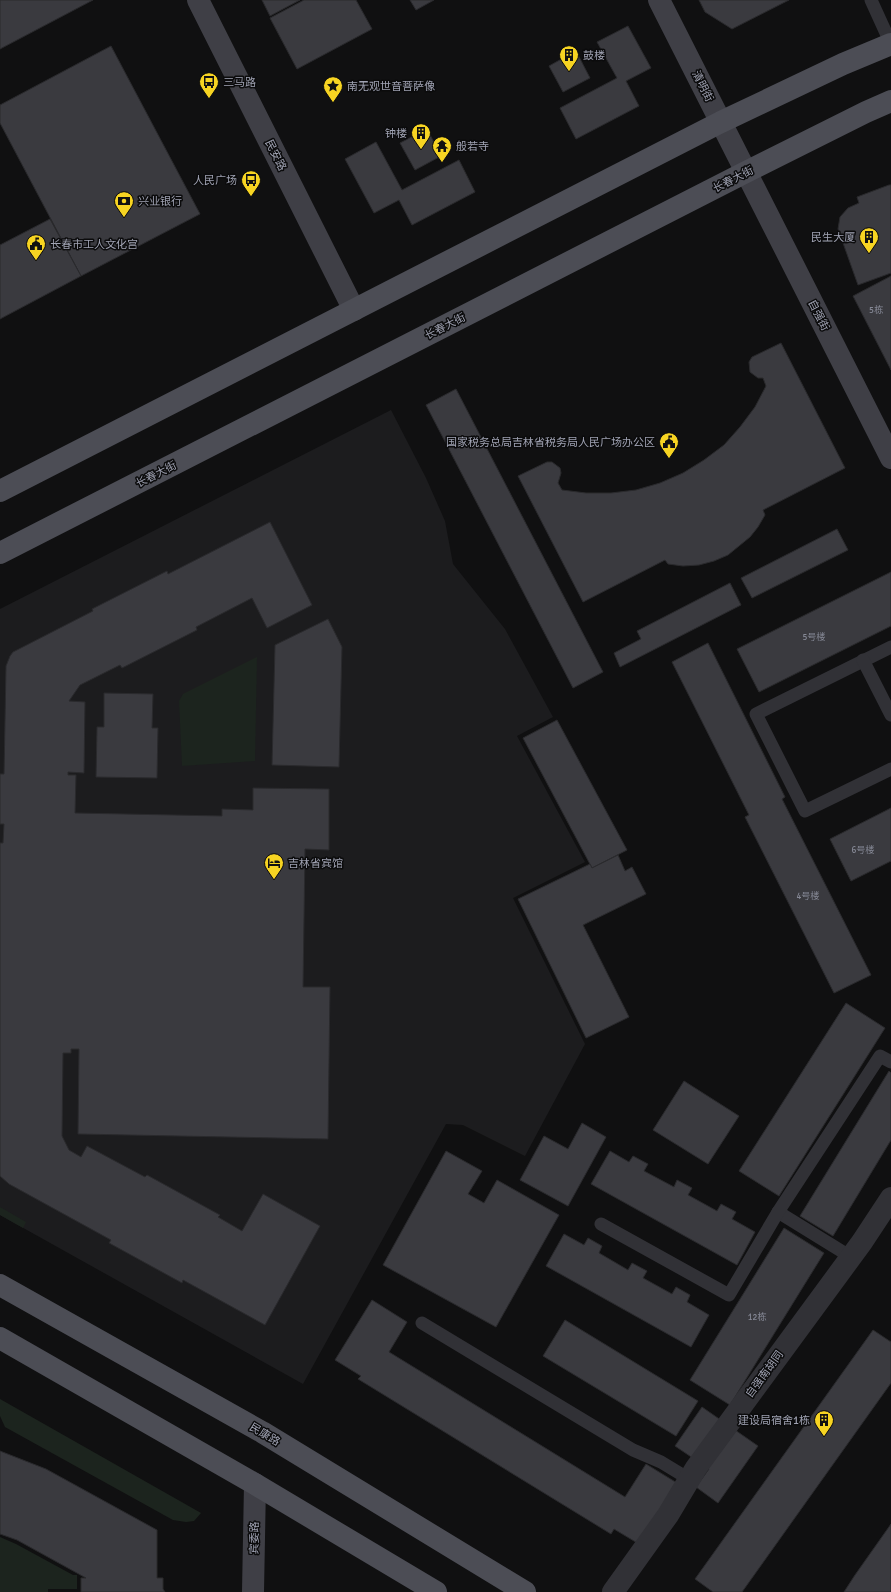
<svg xmlns="http://www.w3.org/2000/svg" width="891" height="1592" font-family="Signika,'Noto Sans SC',sans-serif">
<style>
.built{fill:#1c1c1e}
.green{fill:#1c241e}
.building{fill:#3a3a3f;stroke:#2a2a2d}
.lines{fill:none;stroke-linecap:round;stroke-linejoin:round}
.lane{stroke:#313136;stroke-width:13}
.street{stroke:#313136;stroke-width:22}
.secondary{stroke:#3f3f46;stroke-width:22}
.primary{stroke:#4c4d55;stroke-width:22}
.labels{text-anchor:middle;stroke-width:3;stroke-linejoin:round;paint-order:stroke}
.number-label{font-size:9px;fill:#868996}
.poi-label{font-size:11px;fill:#a0a3b3;stroke:#0b0b0c;text-anchor:start}
.street-label{font-size:11px;fill:#a0a3b3;stroke:#0b0b0c}
</style>
<rect width="100%" height="100%" fill="#101011"/>
<!-- built -->
<polygon class="built" points="391,410 426,478 445,521 453,564 505,629 553,717 517,736 585,862 513,898 585,1044 525,1156 463,1125 446,1124 303,1384 0,1215 0,609"/>
<!-- green -->
<g class="green">
<polygon points="257,657 255,761 182,766 179,701 183,694"/>
<polygon points="0,1207 26,1222 23,1228 0,1215"/>
<polygon points="0,1399 201,1513 194,1521 186,1522 173,1520 5,1427 0,1416"/>
<polygon points="0,1537 16,1544 73,1575 77,1575 77,1589 48,1589 48,1592 0,1592"/>
</g>
<!-- building -->
<g class="building">
<polygon points="0,0 93,0 0,49"/>
<polygon points="262,0 300,0 270,16"/>
<polygon points="304,0 356,0 372,29 297,69 270,18"/>
<polygon points="410,0 434,0 416,10"/>
<polygon points="699,0 789,0 732,29 705,12"/>
<polygon points="628,26 651,68 626,81 639,106 576,139 560,108 617,78 597,42"/>
<polygon points="111,46 200,214 81,276 0,123 0,105"/>
<polygon points="576,51 590,78 563,92 549,66"/>
<polygon points="427,129 441,156 415,170 400,143"/>
<polygon points="376,142 402,190 459,160 475,192 412,225 399,200 374,213 345,159"/>
<polygon points="889,185 891,185 891,273 858,285 838,229 840,217 848,208 859,203 857,197"/>
<polygon points="50,219 81,276 0,319 0,245"/>
<polygon points="891,276 891,370 853,296"/>
<polygon points="781,343 845,468 763,510 765,515 758,527 750,537 728,555 714,561 699,565 683,566 668,564 665,560 583,602 518,476 547,462 552,462 560,468 561,473 558,483 562,490 586,493 611,493 636,490 660,483 683,473 704,460 724,445 740,427 755,407 766,386 763,378 758,378 750,372 749,362 752,357"/>
<polygon points="456,389 603,672 573,688 426,405"/>
<polygon points="270,522 312,605 267,628 252,598 196,627 197,630 122,668 120,665 80,685 69,701 85,702 84,773 68,772 68,775 76,775 75,813 222,816 222,809 253,810 253,788 329,789 329,850 305,849 303,987 330,987 328,1139 78,1134 79,1049 71,1049 71,1053 63,1053 62,1136 69,1150 81,1157 87,1146 145,1177 147,1175 220,1215 218,1217 242,1231 263,1194 320,1226 265,1325 183,1280 182,1283 109,1243 111,1240 9,1184 0,1176 0,843 3,843 4,824 0,824 0,774 4,774 6,666 10,656 13,652 93,611 92,609 167,571 168,574"/>
<polygon points="837,529 848,550 752,598 741,578"/>
<polygon points="891,572 891,626 759,692 737,649"/>
<polygon points="730,583 741,605 620,667 614,653 641,639 637,631"/>
<polygon points="328,619 342,647 339,767 272,765 275,645"/>
<polygon points="708,643 785,797 782,799 871,975 834,993 745,817 749,815 672,662"/>
<polygon points="104,693 153,694 152,728 158,728 157,778 96,777 97,727 104,727"/>
<polygon points="557,720 627,850 592,868 523,738"/>
<polygon points="891,808 891,861 851,881 830,839"/>
<polygon points="618,855 625,871 632,867 646,894 583,925 629,1017 586,1038 518,899 590,864 592,868"/>
<polygon points="846,1003 885,1028 779,1196 739,1171"/>
<polygon points="889,1071 891,1073 891,1140 833,1236 800,1216"/>
<polygon points="684,1081 739,1116 708,1164 653,1130"/>
<polygon points="582,1123 606,1137 568,1206 520,1180 544,1136 568,1149"/>
<polygon points="446,1151 482,1171 468,1194 484,1203 497,1180 559,1215 496,1327 383,1265"/>
<polygon points="610,1151 629,1162 633,1156 648,1164 644,1171 674,1187 677,1180 692,1188 688,1195 717,1211 721,1204 736,1212 732,1219 755,1232 737,1265 591,1184"/>
<polygon points="784,1228 824,1253 730,1405 690,1380"/>
<polygon points="564,1234 584,1245 588,1238 602,1246 599,1253 628,1270 632,1263 647,1271 643,1278 672,1294 676,1287 690,1295 687,1302 709,1315 691,1347 546,1266"/>
<polygon points="372,1300 407,1322 389,1352 625,1497 646,1464 677,1483 639,1544 614,1529 611,1534 358,1379 361,1376 335,1360"/>
<polygon points="565,1320 698,1401 676,1436 543,1356"/>
<polygon points="873,1330 891,1342 891,1383 742,1592 713,1592 695,1579"/>
<polygon points="702,1407 758,1446 718,1503 696,1487 709,1469 675,1446"/>
<polygon points="0,1451 46,1469 157,1530 157,1578 163,1578 163,1589 165,1592 81,1592 81,1578 86,1578 17,1540 0,1534"/>
<polygon points="891,1524 891,1592 844,1592 855,1575"/>
</g>
<g class="lines">
<!-- lane -->
<g class="lane">
<polyline points="871,0 891,44"/>
<polyline points="891,647 756,714 805,811 891,769"/>
<polyline points="863,660 891,715"/>
<polyline points="778,1212 851,1257"/>
<polyline points="601,1224 729,1295 778,1212 880,1056 891,1062"/>
<polyline points="422,1323 633,1450 661,1462 689,1479"/>
</g>
<!-- street -->
<polyline class="street" points="613,1592 668,1515 696,1468 862,1242 891,1198"/>
<!-- secondary -->
<g class="secondary">
<polyline points="198,0 354,310"/>
<polyline points="659,0 891,458"/>
<polyline points="253,1592 255,1484"/>
</g>
<!-- primary -->
<g class="primary">
<polyline points="0,491 721,122 843,64 891,44"/>
<polyline points="0,553 746,172 866,112 891,101"/>
<polyline points="0,1285 262,1432 525,1592"/>
<polyline points="0,1338 255,1484 436,1592"/>
</g>
</g>
<!-- icons -->
<defs>
<symbol id="building-pin" viewBox="-11 -11 22 30"><path d="M0 17L-7.5 6A9.5 9.5 0 1 1 7.5 6Z" fill="#f7d422" stroke="#0b0b0c"/><path d="M-4-6H4V6H1V3H-1V6H-4ZM-2.5-4.3h1.7v1.8h-1.7ZM.8-4.3h1.7v1.8H.8ZM-2.5-1h1.7V.8h-1.7ZM.8-1h1.7V.8H.8Z" fill="#111"/></symbol>
<symbol id="bus-pin" viewBox="-11 -11 22 30"><path d="M0 17L-7.5 6A9.5 9.5 0 1 1 7.5 6Z" fill="#f7d422" stroke="#0b0b0c"/><path d="M-5-6H5V4H4V6H2V4H-2V6H-4V4H-5ZM-3.5-4V0h7V-4ZM-3.5 1.2v1.5H-2V1.2ZM2 1.2v1.5H3.5V1.2Z" fill="#111"/></symbol>
<symbol id="sight-pin" viewBox="-11 -11 22 30"><path d="M0 17L-7.5 6A9.5 9.5 0 1 1 7.5 6Z" fill="#f7d422" stroke="#0b0b0c"/><path d="M0-6L1.8-2.2L6-1.7L2.9 1.2L3.7 5.4L0 3.3L-3.7 5.4L-2.9 1.2L-6-1.7L-1.8-2.2Z" fill="#111"/></symbol>
<symbol id="temple-pin" viewBox="-11 -11 22 30"><path d="M0 17L-7.5 6A9.5 9.5 0 1 1 7.5 6Z" fill="#f7d422" stroke="#0b0b0c"/><path d="M0-6L5-2H3V0L6.5 2.5H4V6H1.5V3h-3V6H-4V2.5H-6.5L-3 0V-2H-5Z" fill="#111"/></symbol>
<symbol id="bank-pin" viewBox="-11 -11 22 30"><path d="M0 17L-7.5 6A9.5 9.5 0 1 1 7.5 6Z" fill="#f7d422" stroke="#0b0b0c"/><path d="M-6-4H6V4H-6ZM0-2.3a2.3 2.3 0 1 0 0 4.6a2.3 2.3 0 1 0 0-4.6Z" fill="#111"/></symbol>
<symbol id="civic-pin" viewBox="-11 -11 22 30"><path d="M0 17L-7.5 6A9.5 9.5 0 1 1 7.5 6Z" fill="#f7d422" stroke="#0b0b0c"/><path d="M-.6-6.5H3V-4.5H.6V-3L4-1V1h2V6H-6V1h2V-1L-.6-3ZM-1.2 2.5V6h2.4V2.5Z" fill="#111"/></symbol>
<symbol id="hotel-pin" viewBox="-11 -11 22 30"><path d="M0 17L-7.5 6A9.5 9.5 0 1 1 7.5 6Z" fill="#f7d422" stroke="#0b0b0c"/><path d="M-6-4.5h1.5V1H6V5H4.5V3h-9V5H-6ZM-4 0a1.8 1.8 0 1 1 3.6 0ZM.5 0V-2.5h3Q6-2.5 6 0Z" fill="#111"/></symbol>
</defs>
<g fill-rule="evenodd">
<use href="#building-pin" x="558" y="44" width="22" height="30"/>
<use href="#bus-pin" x="198" y="71" width="22" height="30"/>
<use href="#sight-pin" x="322" y="75" width="22" height="30"/>
<use href="#building-pin" x="410" y="122" width="22" height="30"/>
<use href="#temple-pin" x="431" y="135" width="22" height="30"/>
<use href="#bus-pin" x="240" y="169" width="22" height="30"/>
<use href="#bank-pin" x="113" y="190" width="22" height="30"/>
<use href="#building-pin" x="858" y="226" width="22" height="30"/>
<use href="#civic-pin" x="25" y="233" width="22" height="30"/>
<use href="#civic-pin" x="658" y="431" width="22" height="30"/>
<use href="#hotel-pin" x="263" y="852" width="22" height="30"/>
<use href="#building-pin" x="813" y="1409" width="22" height="30"/>
</g>
<g class="labels">
<!-- number labels -->
<g class="number-label">
<text x="876" y="313">5栋</text>
<text x="814" y="640">5号楼</text>
<text x="863" y="853">6号楼</text>
<text x="808" y="899">4号楼</text>
<text x="757" y="1320">12栋</text>
</g>
<!-- poi labels -->
<g class="poi-label">
<text x="583" y="59">鼓楼</text>
<text x="223" y="86">三马路</text>
<text x="347" y="90">南无观世音菩萨像</text>
<text x="407" y="137" text-anchor="end">钟楼</text>
<text x="456" y="150">般若寺</text>
<text x="237" y="184" text-anchor="end">人民广场</text>
<text x="138" y="205">兴业银行</text>
<text x="855" y="241" text-anchor="end">民生大厦</text>
<text x="50" y="248">长春市工人文化宫</text>
<text x="655" y="446" text-anchor="end">国家税务总局吉林省税务局人民广场办公区</text>
<text x="288" y="867">吉林省宾馆</text>
<text x="810" y="1424" text-anchor="end">建设局宿舍1栋</text>
</g>
<!-- street labels -->
<g class="street-label">
<text transform="translate(703 86) rotate(63)" y="4">清明街</text>
<text transform="translate(276 155) rotate(63)" y="4">民安路</text>
<text transform="translate(733 179) rotate(-27)" y="4">长春大街</text>
<text transform="translate(819 315) rotate(63)" y="4">自强街</text>
<text transform="translate(445 326) rotate(-27)" y="4">长春大街</text>
<text transform="translate(156 474) rotate(-27)" y="4">长春大街</text>
<text transform="translate(764 1374) rotate(-54)" y="4">自强南胡同</text>
<text transform="translate(265 1434) rotate(31)" y="4">民康路</text>
<text transform="translate(254 1538) rotate(-89)" y="4">宾委路</text>
</g>
</g>
</svg>
